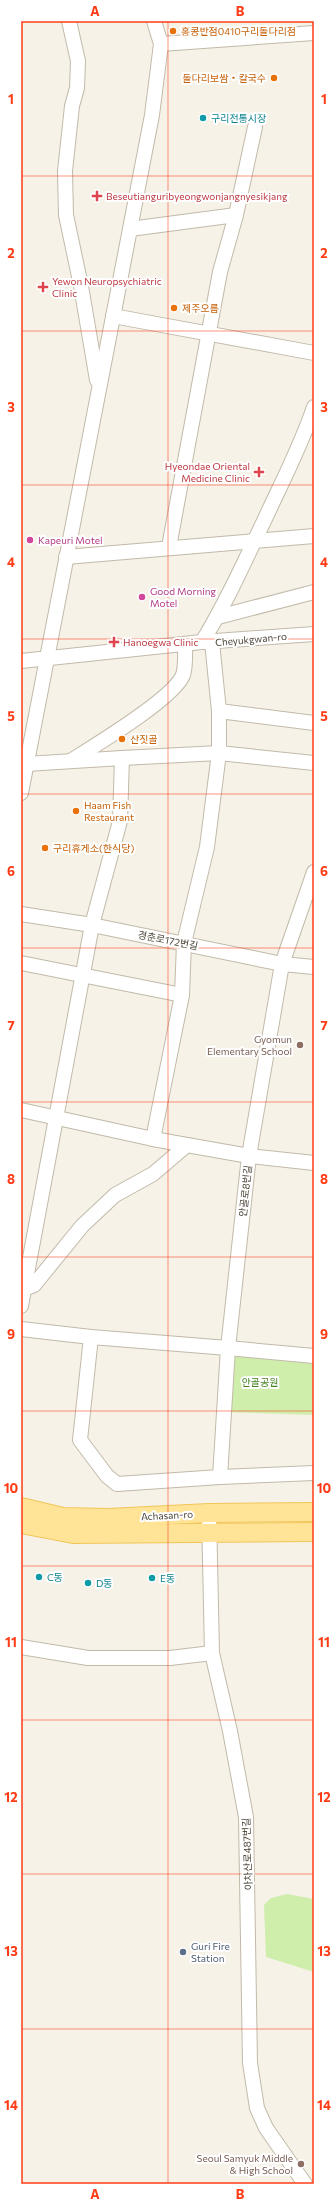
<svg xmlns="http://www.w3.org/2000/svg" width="335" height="2205" font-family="Commissioner,'Noto Sans KR',sans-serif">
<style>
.green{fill:#cfeeac}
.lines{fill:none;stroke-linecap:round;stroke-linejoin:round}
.minor-casing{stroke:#c2baa9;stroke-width:16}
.major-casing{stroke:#f2c659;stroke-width:20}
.minor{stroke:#fff;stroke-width:14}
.major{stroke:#ffe397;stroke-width:18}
.grid{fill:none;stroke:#ff3c15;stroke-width:1;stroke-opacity:0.55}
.food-dot{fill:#e8710a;stroke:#fff;stroke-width:1.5}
.culture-dot{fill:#0f9aa8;stroke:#fff;stroke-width:1.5}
.health-dot{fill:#e0444e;stroke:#fff;stroke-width:1.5}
.hotel-dot{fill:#d1479c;stroke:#fff;stroke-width:1.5}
.education-dot{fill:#8d6e63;stroke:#fff;stroke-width:1.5}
.service-dot{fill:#5c6f8a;stroke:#fff;stroke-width:1.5}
.labels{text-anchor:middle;stroke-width:4;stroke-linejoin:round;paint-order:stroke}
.food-label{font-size:10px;fill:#c56008;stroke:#fff;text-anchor:start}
.culture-label{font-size:10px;fill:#0d838f;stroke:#fff;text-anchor:start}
.health-label{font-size:10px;fill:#be3a42;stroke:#fff;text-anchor:start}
.hotel-label{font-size:10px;fill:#b23c85;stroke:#fff;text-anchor:start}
.street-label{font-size:10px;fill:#4a4235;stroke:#fff}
.education-label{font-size:10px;fill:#785e54;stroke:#fff;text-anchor:end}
.park-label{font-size:10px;fill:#458321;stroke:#fff}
.service-label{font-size:10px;fill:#4e5e75;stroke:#fff;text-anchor:start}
.neatline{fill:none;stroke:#ff3c15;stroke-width:1.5}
.grid-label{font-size:13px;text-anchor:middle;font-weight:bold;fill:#ff3c15}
</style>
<rect width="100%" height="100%" fill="#f6f2e8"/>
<!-- green -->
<g class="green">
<polygon points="228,1348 314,1356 314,1415 224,1412"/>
<polygon points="287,1894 314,1899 314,1972 266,1957 264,1905 271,1898"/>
</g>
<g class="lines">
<defs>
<g id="minor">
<polyline points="69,21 78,61 77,88 72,106 65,171 66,215 81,286 97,380"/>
<polyline points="161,44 314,33"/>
<polyline points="130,229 236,215"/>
<polyline points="113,316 314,353"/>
<polyline points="169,547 220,272 236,215 255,127"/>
<polyline points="66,557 314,536"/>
<polyline points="218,617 314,592"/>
<path d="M202,642C226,604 244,562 264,521C281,484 301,446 314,407"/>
<polyline points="21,661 202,642 314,634"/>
<polyline points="219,711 314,723"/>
<polyline points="122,758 219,753 314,763"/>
<path d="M72,760C96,745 174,698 183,675C186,666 185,653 185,644"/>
<polyline points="21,793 152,115 161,44 154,21"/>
<polyline points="314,872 282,964 249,1156 314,1163"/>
<polyline points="21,914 92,925 282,964 314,967"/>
<polyline points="21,963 182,995"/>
<polyline points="21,1110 153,1139 249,1156 228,1348 314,1356"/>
<polyline points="153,1139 182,995 184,943 207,847 219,753 219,711 212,642"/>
<polyline points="24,1289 34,1285 82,1226 115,1195 153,1174 187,1145"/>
<polyline points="21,1306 92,925 120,821 122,758 26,764"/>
<polyline points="21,1329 91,1337"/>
<polyline points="220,1477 228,1348 91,1337 80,1440 107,1476 117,1484 220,1477 314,1473"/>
<polyline points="209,1513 212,1653 230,1731 246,1817 250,2063 257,2108 266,2128 305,2184"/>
<polyline points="21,1647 88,1658 170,1658 212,1653"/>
</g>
<g id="major">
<polyline points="21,1507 63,1517 108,1518 209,1513 314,1512"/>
<polyline points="21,1524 73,1534 314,1532"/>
</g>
</defs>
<!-- minor casing -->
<use href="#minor" class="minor-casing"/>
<!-- major casing -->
<use href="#major" class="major-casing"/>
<!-- minor -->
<use href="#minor" class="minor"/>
<!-- major -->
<use href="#major" class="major"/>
</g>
<!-- grid -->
<path class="grid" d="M168,21V2184M21,176H314M21,331H314M21,485H314M21,639H314M21,794H314M21,948H314M21,1102H314M21,1257H314M21,1411H314M21,1566H314M21,1720H314M21,1874H314M21,2029H314"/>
<!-- markers -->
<g class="food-dot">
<circle cx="173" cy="31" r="4"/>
<circle cx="274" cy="78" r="4"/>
<circle cx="174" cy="308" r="4"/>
<circle cx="122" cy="739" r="4"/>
<circle cx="76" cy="811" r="4"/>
<circle cx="45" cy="848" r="4"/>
</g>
<g class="culture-dot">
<circle cx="203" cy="118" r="4"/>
<circle cx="39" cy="1577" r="4"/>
<circle cx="152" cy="1578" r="4"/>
<circle cx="88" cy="1583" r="4"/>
</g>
<g class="health-dot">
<path d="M95 190h4v4h4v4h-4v4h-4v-4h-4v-4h4z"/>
<path d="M41 281h4v4h4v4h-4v4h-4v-4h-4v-4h4z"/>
<path d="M257 466h4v4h4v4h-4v4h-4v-4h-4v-4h4z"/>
<path d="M112 636h4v4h4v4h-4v4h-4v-4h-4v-4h4z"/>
</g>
<g class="hotel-dot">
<circle cx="30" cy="540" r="4"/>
<circle cx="142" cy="597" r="4"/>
</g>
<g class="education-dot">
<circle cx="300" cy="1045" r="4"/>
<circle cx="301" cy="2164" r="4"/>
</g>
<circle class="service-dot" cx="183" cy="1952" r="4"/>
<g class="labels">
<!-- food labels -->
<g class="food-label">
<text x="181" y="35">홍콩반점0410구리돌다리점</text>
<text x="266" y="82" text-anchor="end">돌다리보쌈・칼국수</text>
<text x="182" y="312">제주오름</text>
<text x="130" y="743">산짓골</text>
<text x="84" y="809">Haam Fish<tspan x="84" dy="12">Restaurant</tspan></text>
<text x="53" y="852">구리휴게소(한식당)</text>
</g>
<!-- culture labels -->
<g class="culture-label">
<text x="211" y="122">구리전통시장</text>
<text x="47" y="1581">C동</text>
<text x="160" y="1582">E동</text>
<text x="96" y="1587">D동</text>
</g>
<!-- health labels -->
<g class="health-label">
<text x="106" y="200">Beseutianguribyeongwonjangnyesikjang</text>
<text x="52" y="285">Yewon Neuropsychiatric<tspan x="52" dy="12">Clinic</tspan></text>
<text x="250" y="470" text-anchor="end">Hyeondae Oriental<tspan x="250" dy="12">Medicine Clinic</tspan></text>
<text x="123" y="646">Hanoegwa Clinic</text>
</g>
<!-- hotel labels -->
<g class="hotel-label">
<text x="38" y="544">Kapeuri Motel</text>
<text x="150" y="595">Good Morning<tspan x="150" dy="12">Motel</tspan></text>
</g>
<!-- street labels -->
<g class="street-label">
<text transform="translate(251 639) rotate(-5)" y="4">Cheyukgwan-ro</text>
<text transform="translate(168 940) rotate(11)" y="4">경춘로172번길</text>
<text transform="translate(245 1191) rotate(-84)" y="4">안골로8번길</text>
<text transform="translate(167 1515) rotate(-3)" y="4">Achasan-ro</text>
<text transform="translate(247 1854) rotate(-92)" y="4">아차산로487번길</text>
</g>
<!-- education labels -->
<g class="education-label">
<text x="292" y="1043">Gyomun<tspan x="292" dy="12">Elementary School</tspan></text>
<text x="293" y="2162">Seoul Samyuk Middle<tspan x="293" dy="12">&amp; High School</tspan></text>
</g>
<!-- park labels -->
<g class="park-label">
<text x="260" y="1386">안골공원</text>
</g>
<!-- service labels -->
<g class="service-label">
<text x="191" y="1950">Guri Fire<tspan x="191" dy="12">Station</tspan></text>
</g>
</g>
<!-- border -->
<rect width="335" height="2205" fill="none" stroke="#ffffff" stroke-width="44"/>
<rect x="22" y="22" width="291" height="2161" class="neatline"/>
<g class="grid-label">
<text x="95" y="16">A</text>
<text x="240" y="16">B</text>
<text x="11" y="104">1</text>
<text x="324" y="104">1</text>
<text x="11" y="258">2</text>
<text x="324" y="258">2</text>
<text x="11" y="412">3</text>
<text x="324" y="412">3</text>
<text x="11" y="567">4</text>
<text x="324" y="567">4</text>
<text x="11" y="721">5</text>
<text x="324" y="721">5</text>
<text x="11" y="876">6</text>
<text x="324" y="876">6</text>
<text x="11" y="1030">7</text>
<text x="324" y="1030">7</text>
<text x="11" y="1184">8</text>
<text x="324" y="1184">8</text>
<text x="11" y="1339">9</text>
<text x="324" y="1339">9</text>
<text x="11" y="1493">10</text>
<text x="324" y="1493">10</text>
<text x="11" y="1647">11</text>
<text x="324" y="1647">11</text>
<text x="11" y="1802">12</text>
<text x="324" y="1802">12</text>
<text x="11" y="1956">13</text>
<text x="324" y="1956">13</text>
<text x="11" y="2110">14</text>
<text x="324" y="2110">14</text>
<text x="95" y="2199">A</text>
<text x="240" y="2199">B</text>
</g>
</svg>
